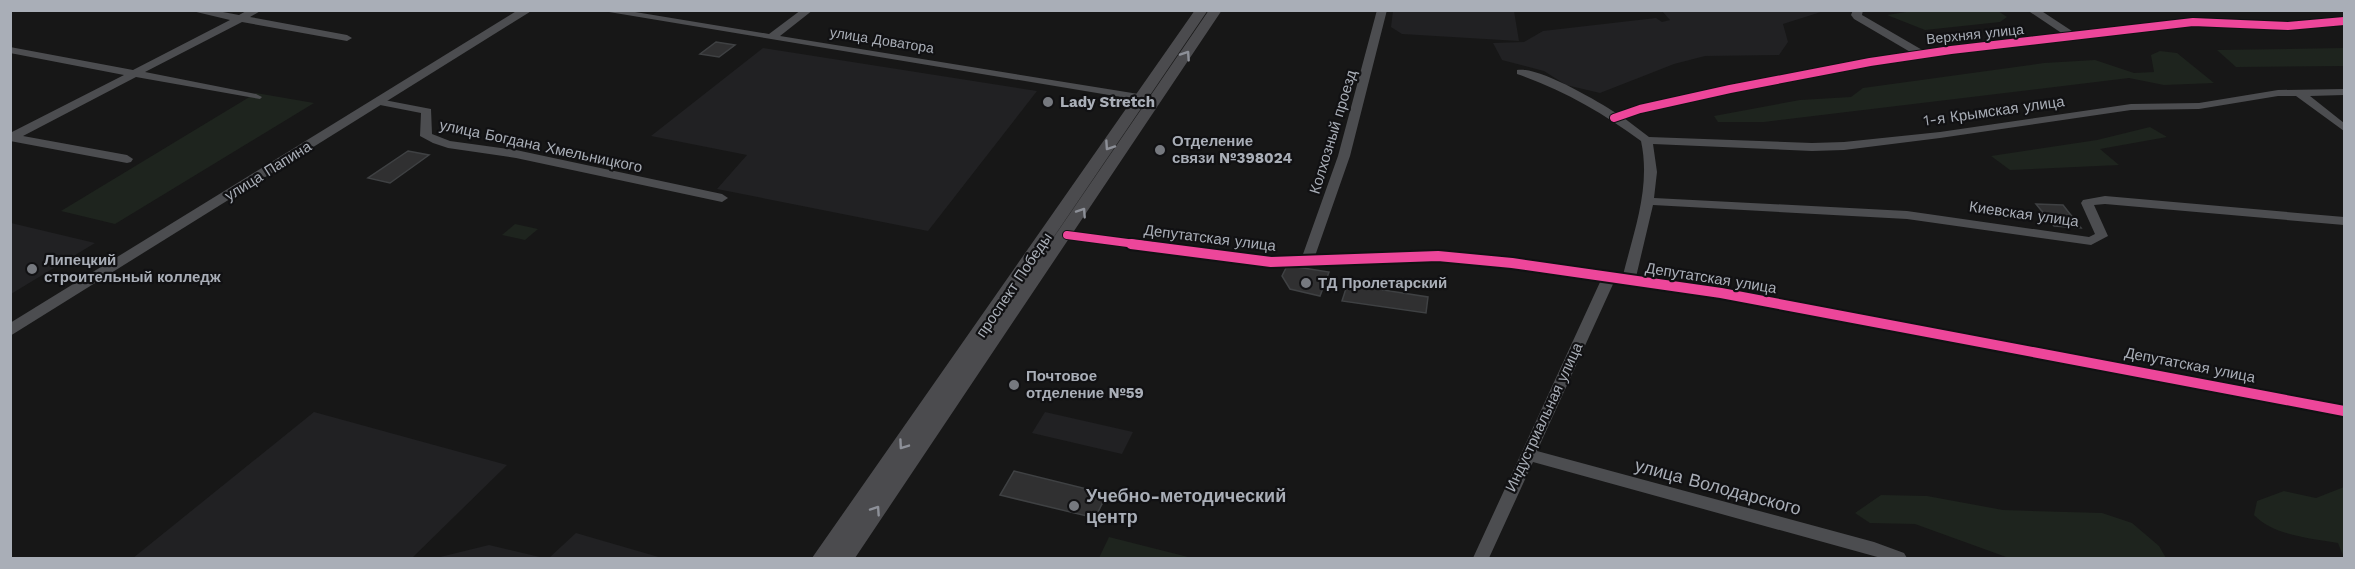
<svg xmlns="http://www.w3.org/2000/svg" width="2355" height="569" font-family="'Work Sans',sans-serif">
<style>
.built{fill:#212123}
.green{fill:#1e241e}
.building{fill:#303031;stroke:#3f4143;stroke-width:1.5}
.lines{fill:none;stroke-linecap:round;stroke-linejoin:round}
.minor{fill:#4c4d50;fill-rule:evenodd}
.tertiary{fill:#4c4d50;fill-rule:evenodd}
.secondary{fill:#4b4b4e;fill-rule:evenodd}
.cycleway-far1-casing{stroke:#111113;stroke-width:10}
.cycleway-casing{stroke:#111113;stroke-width:14}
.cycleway-far1{stroke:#ed469a;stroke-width:8}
.cycleway{stroke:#ed469a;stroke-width:10}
.oneway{stroke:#8d9098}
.poi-dot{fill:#76797f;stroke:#111113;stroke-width:2}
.labels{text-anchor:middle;stroke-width:4.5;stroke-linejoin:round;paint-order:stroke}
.far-street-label{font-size:14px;fill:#a9aeb7;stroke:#111113}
.poi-label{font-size:15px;font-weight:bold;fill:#a9aeb7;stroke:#111113;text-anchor:start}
.street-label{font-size:15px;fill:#a9aeb7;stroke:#111113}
.near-street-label{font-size:18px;fill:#a9aeb7;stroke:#111113}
.near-poi-label{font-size:18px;font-weight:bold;fill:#a9aeb7;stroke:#111113;text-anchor:start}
</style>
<rect width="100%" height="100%" fill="#171717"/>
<!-- built -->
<g class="built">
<polygon points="1393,11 1514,11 1519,41 1402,34 1391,27"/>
<polygon points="1662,11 1824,11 1783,24 1788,42 1779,55 1705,56 1674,64 1600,93 1566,85 1544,71 1502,60 1493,43 1524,42 1543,31 1656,18 1662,22 1670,20"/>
<polygon points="763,48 1037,91 928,231 717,189 747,155 651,136"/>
<polygon points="11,223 95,243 11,294"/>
<polygon points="314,412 507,465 412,558 133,558"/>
<polygon points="1045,412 1133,432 1122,454 1032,433"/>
<polygon points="576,533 662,558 549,558"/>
<polygon points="489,545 544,558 436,558"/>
</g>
<!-- green -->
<g class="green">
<polygon points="1919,10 1998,11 2007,17 2000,22 1925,30 1887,15"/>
<polygon points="2344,48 2344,66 2236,67 2217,50"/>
<polygon points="2160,51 2177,53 2214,83 2164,85 2129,78 1764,122 1718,122 1714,116 1800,100 1851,97 1863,88 2044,63 2095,60 2134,73 2154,72 2151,55"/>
<polygon points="256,93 314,103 115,224 61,211"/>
<polygon points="2150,127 2167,137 2100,149 2119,165 2010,170 1991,156 2097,140"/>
<polygon points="515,224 538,229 525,240 502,235"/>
<path d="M2344,487V558L2338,543C2311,538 2274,536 2254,515L2257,501L2284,491L2316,498Z"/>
<polygon points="1881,495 1927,496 2003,510 2102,513 2132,523 2159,546 2166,558 2009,558 1915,524 1870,523 1855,513"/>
<polygon points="1109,537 1192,558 1099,558"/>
</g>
<!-- building -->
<g class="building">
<polygon points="716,42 735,45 719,57 700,54"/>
<polygon points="408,151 429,155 390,183 368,178"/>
<polygon points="2036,204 2063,205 2081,228 2054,226"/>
<polygon points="1297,267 1329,272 1320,296 1290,289 1282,276 1286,268"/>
<polygon points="1349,279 1385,284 1383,290 1428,297 1426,313 1342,301"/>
<polygon points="1014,471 1107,494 1095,518 1000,495"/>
</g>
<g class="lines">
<!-- minor -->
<g class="minor">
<polygon points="188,10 212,10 239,15 248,10 262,10 250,17 347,35 352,38 347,41 242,22 145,72 256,94 262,97 260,99 136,77 23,136 127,155 133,159 131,162 127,163 10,141 10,133 124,75 10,53 10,47 133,70 230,20"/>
<polygon points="597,10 623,10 769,34 801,10 813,10 780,36 1151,96 1157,99 1151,102"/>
<path d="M1377,10H1387L1350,156L1315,256L1438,252L1512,259L1623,275C1634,231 1651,187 1641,141C1603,113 1563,90 1517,74V70C1538,66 1597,101 1616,113L1640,106L1730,86L1912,53L1854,19L1851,15L1853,10H1863L1862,15L1924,51L2063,34L2027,10H2040L2075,33L2193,19L2288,23L2344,18V24L2288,29L2193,25L1951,53L1870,65L1730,92L1643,112L1624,118L1649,137L1812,143L1844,142L1940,132L2131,104L2199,103L2278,90L2344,89V95L2310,96L2344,123V131L2296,96H2278L2199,109L2131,110L1940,138L1844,150L1812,151L1653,144L1657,172L1654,198L1907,211L2089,237L2095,234L2081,203L2083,200L2105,196L2344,217V225L2105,204L2094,205L2108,236L2091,245L1907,219L1653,205L1636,277L1721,289L2344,406V416L1721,297L1614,282L1537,451L1874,542L1904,553L1907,558H1881L1533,462L1489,558H1473L1601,280L1512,267L1438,260L1271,266L1067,239L1061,235L1067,231L1271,258L1302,257L1338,156Z"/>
<polygon points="379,99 431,109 432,134 450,141 516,150 722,194 728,198 722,202 516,158 448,148 433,143 420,136 421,113 375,104 373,102"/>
</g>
<!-- tertiary -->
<polygon class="tertiary" points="518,10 533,10 10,336 10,323"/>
<!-- secondary -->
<polygon class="secondary" points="1195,10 1208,10 1002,313 1209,10 1222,10 855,558 812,558"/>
<defs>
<g id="cycleway-far1">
<polyline points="1614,118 1640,109 1730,89 1870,62 1951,50 2193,22 2288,26 2344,21"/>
<polyline points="1067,235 1143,245"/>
</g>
<polyline id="cycleway" points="1131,244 1271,262 1438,256 1512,263 1721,293 2344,411"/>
</defs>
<!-- cycleway-far1 casing -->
<use href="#cycleway-far1" class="cycleway-far1-casing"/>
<!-- cycleway casing -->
<use href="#cycleway" class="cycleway-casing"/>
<!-- cycleway-far1 -->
<use href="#cycleway-far1" class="cycleway-far1"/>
<!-- cycleway -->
<use href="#cycleway" class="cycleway"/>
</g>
<!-- one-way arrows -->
<defs><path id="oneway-chevron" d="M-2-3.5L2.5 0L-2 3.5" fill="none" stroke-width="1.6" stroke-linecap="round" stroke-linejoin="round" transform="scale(1.5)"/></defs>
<g class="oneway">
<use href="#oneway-chevron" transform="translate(1186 55) rotate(-56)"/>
<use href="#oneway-chevron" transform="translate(1109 146) rotate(124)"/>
<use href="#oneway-chevron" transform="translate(1082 212) rotate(-56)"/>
<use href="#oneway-chevron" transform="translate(903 445) rotate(125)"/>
<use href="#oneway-chevron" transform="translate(876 510) rotate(-56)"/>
</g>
<!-- markers -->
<g class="poi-dot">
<circle cx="1048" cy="102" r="6"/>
<circle cx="1160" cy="150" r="6"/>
<circle cx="32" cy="269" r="6"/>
<circle cx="1306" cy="283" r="6"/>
<circle cx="1014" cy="385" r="6"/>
<circle cx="1074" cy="506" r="6"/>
</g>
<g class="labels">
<!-- far-street labels -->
<g class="far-street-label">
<text transform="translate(1975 34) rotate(-6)" y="5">Верхняя улица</text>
<text transform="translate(882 40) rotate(9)" y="5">улица Доватора</text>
</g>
<!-- poi labels -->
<g class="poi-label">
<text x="1060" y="107">Lady Stretch</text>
<text x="1172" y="146">Отделение<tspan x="1172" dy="17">связи №398024</tspan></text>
<text x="44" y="265">Липецкий<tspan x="44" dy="17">строительный колледж</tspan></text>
<text x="1318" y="288">ТД Пролетарский</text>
<text x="1026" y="381">Почтовое<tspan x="1026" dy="17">отделение №59</tspan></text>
</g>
<!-- street labels -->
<g class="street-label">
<text transform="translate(1994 111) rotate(-8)" y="5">1-я Крымская улица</text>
<text transform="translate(1333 132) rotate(-73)" y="5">Колхозный проезд</text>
<text transform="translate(541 146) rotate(12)" y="5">улица Богдана Хмельницкого</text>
<text transform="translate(268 171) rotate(-32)" y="5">улица Папина</text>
<text transform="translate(2024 214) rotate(8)" y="5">Киевская улица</text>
<text transform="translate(1210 238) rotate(7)" y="5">Депутатская улица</text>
<text transform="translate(1711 278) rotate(9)" y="5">Депутатская улица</text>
<text transform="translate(1014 285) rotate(-56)" y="5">проспект Победы</text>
<text transform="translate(2190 365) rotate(11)" y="5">Депутатская улица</text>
<text transform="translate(1544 417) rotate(-65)" y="5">Индустриальная улица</text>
</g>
<!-- near-street labels -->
<g class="near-street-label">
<text transform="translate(1718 487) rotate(15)" y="6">улица Володарского</text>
</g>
<!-- near-poi labels -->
<g class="near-poi-label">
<text x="1086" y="502">Учебно-методический<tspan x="1086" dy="21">центр</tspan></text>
</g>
</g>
<!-- border -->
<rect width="2355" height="569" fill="none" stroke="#a9aeb7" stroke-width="24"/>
</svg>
